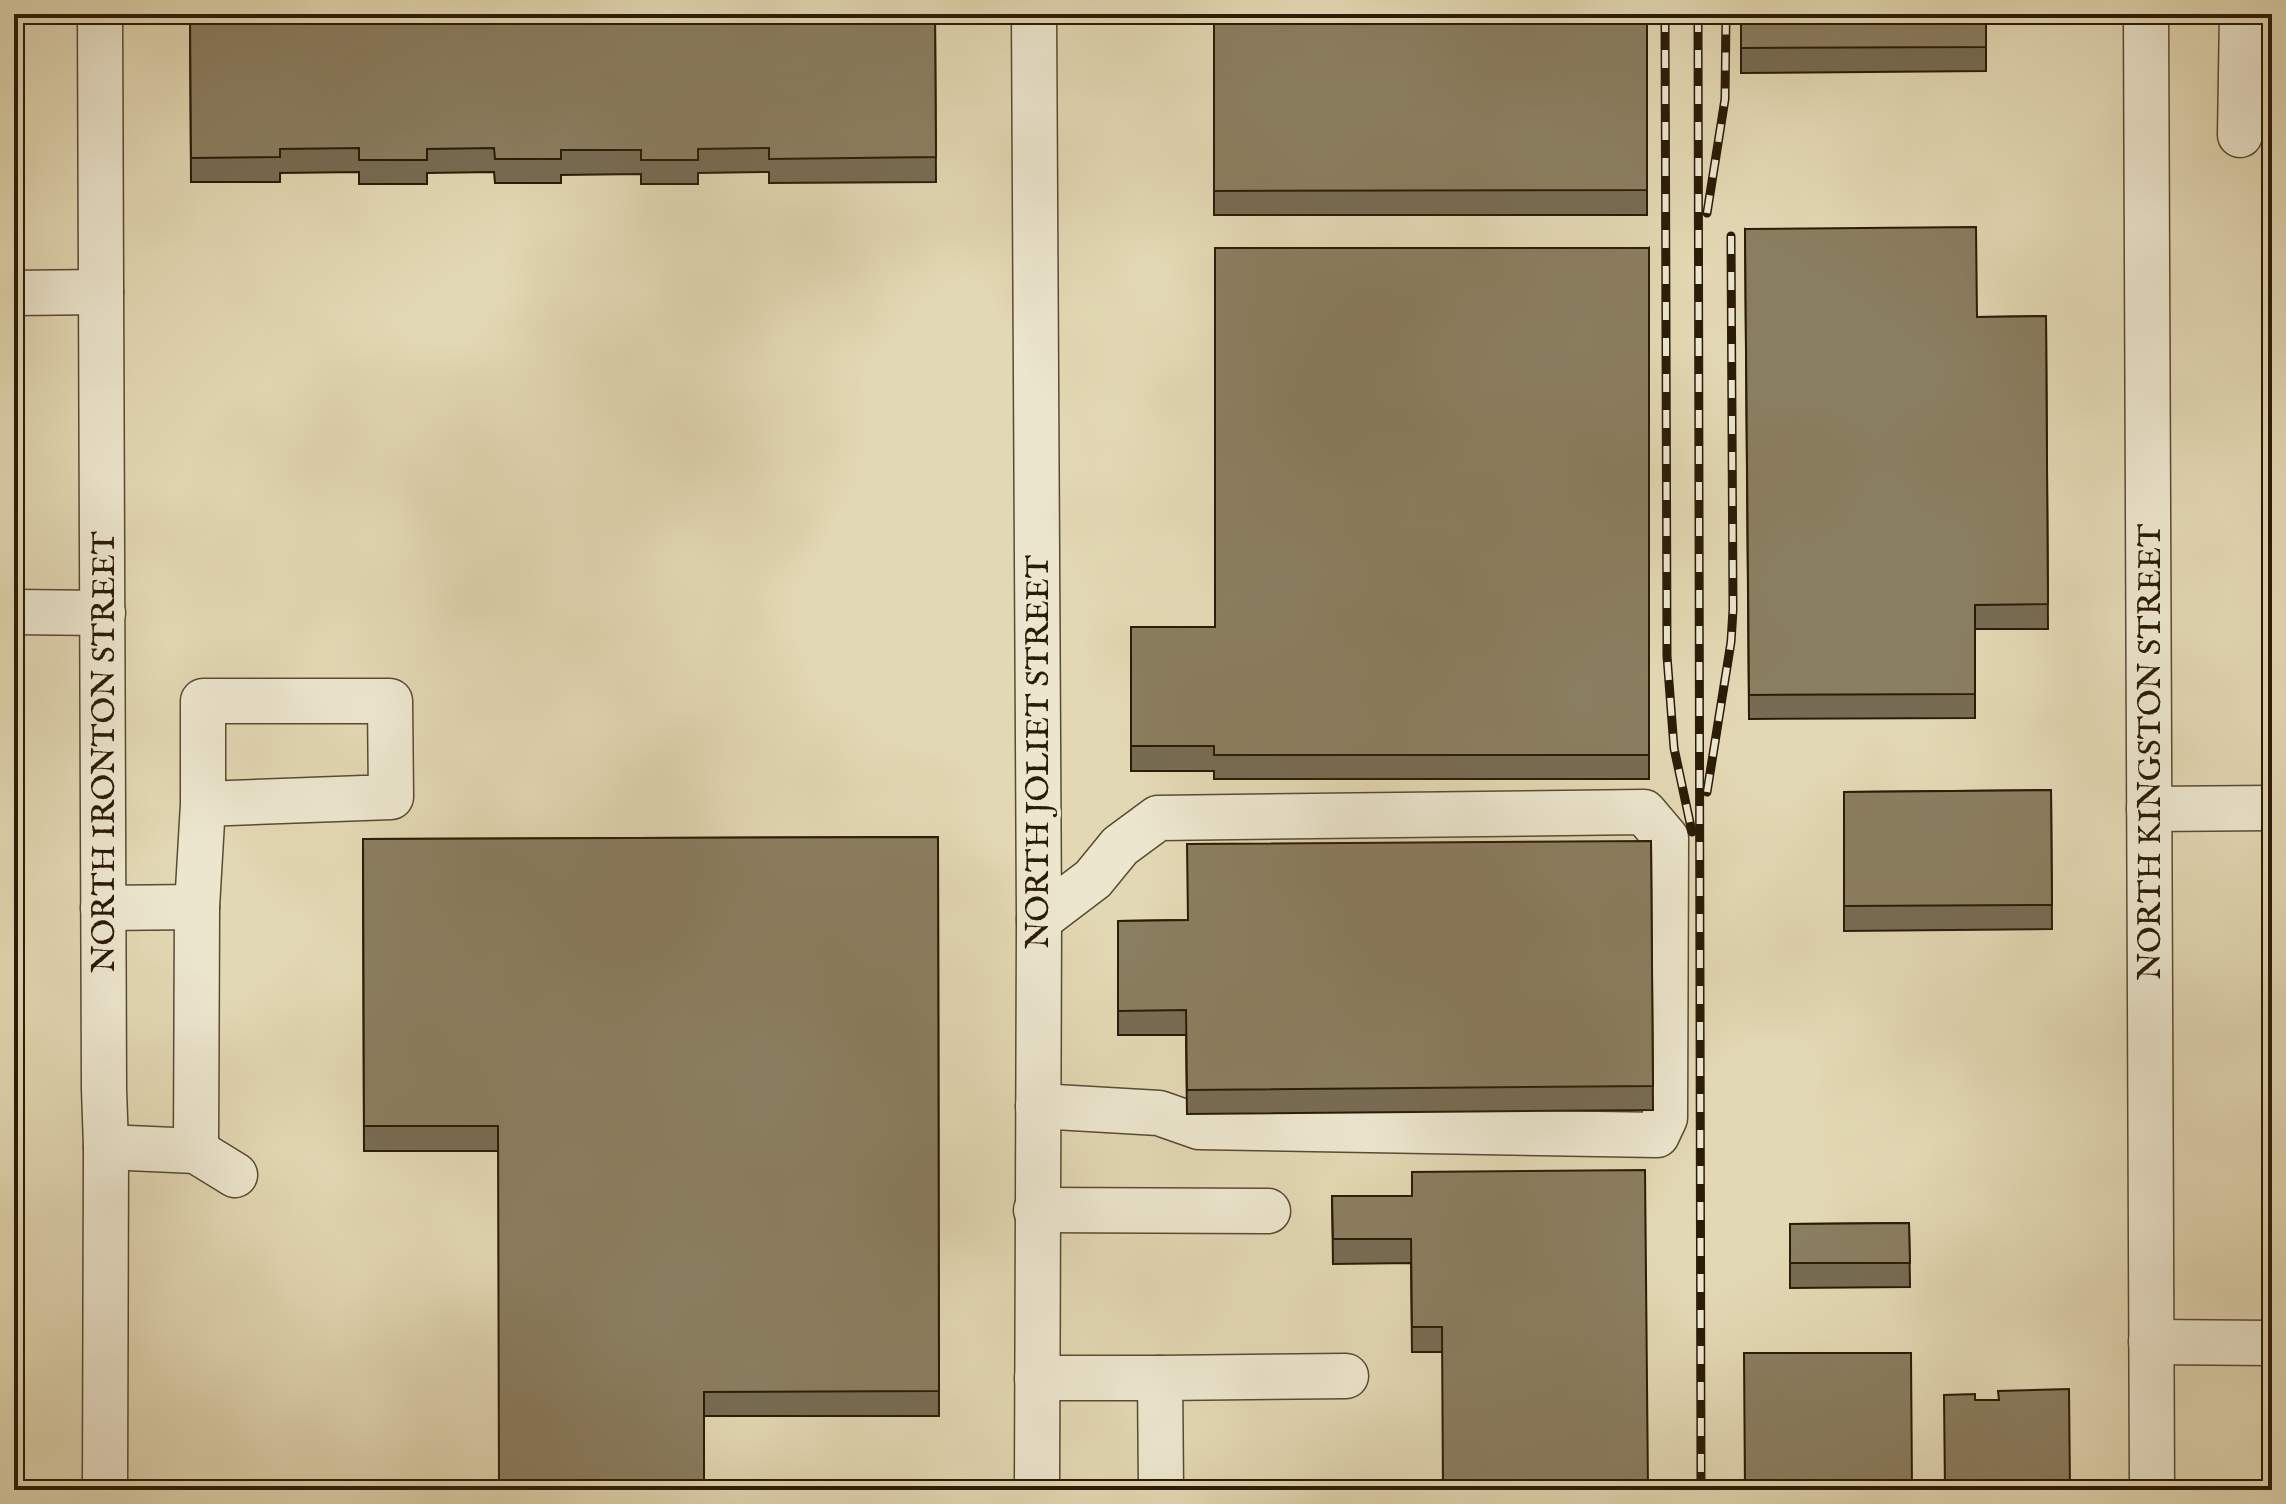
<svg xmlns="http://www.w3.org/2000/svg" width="2286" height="1504" font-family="'IM FELL English',serif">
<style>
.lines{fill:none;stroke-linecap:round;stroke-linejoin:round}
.minor-casing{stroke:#594b32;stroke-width:47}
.minor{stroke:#ece6ce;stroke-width:44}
.rail-casing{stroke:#2b1c07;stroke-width:9}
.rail{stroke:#ece6ce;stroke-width:6;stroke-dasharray:18;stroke-linecap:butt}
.wall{fill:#776c53;stroke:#2b1c07;stroke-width:2}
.building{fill:#8a7e60;stroke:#2b1c07;stroke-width:2}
.labels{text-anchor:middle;stroke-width:8;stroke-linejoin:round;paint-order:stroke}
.street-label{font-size:32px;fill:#2b1c07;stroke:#ece6ce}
</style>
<rect width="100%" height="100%" fill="#e2d8b3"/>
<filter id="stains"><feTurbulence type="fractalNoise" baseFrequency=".0025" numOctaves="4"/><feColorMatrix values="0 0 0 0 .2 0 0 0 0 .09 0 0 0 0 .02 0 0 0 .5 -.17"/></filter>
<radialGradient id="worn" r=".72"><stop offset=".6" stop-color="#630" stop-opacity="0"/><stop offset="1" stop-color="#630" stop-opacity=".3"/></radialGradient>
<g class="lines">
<defs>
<g id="minor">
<polyline points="100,14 104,1089 106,1147 105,1490"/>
<polyline points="1034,14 1039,920 1037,1490"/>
<polyline points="2146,14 2152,1490"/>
<polyline points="2240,135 2242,14"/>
<polyline points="14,293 101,292"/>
<polyline points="14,612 103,613"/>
<polyline points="2149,809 2272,808"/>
<polyline points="103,908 197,907"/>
<polyline points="1038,1106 1159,1113 1199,1127 1657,1135 1665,1118 1666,838 1644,812 1158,818 1120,846 1093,879 1039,920"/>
<polyline points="106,1147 196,1151 235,1175"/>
<polyline points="196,1151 197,907 203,804 203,701 390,701 391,797 203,804"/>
<polyline points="1036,1210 1268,1211"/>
<polyline points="2151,1342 2272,1343"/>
<polyline points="1037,1378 1160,1378 1161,1490"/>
<polyline points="1160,1378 1346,1376"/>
</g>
</defs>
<!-- minor casing -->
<use href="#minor" class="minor-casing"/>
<!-- minor -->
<use href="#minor" class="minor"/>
<defs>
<g id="rail">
<polyline points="1665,14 1667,656 1674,748 1692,832"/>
<polyline points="1698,14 1701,1490"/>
<polyline points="1707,213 1725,99 1726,14"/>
<polyline points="1707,792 1731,642 1733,610 1731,236"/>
</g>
</defs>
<!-- rail casing -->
<use href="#rail" class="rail-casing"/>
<!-- rail -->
<use href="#rail" class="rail"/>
</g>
<!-- wall -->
<g class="wall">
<polygon points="190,14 935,14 936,182 769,183 769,172 698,173 698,184 641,184 641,174 561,175 561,183 495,183 494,172 427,173 427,184 359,184 359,172 280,173 280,182 191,182"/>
<rect x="1214" y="14" width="433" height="201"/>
<polygon points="1741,14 1986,14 1986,71 1741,73"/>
<polygon points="1745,229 1977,317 2046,316 2048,629 1975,629 1975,718 1749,719"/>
<polygon points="1649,248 1649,779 1214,779 1214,771 1131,771 1131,627 1215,627"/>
<polygon points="2051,790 2052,929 1844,931 1844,792"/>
<polygon points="938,837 939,1416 704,1416 498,1151 364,1151 363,839"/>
<polygon points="1651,841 1653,1110 1187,1114 1186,1035 1118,1035 1118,921 1187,920"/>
<polygon points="2268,858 2272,858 2272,1134 2270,1134"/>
<polygon points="1332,1196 1412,1196 1648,1490 1442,1352 1412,1352 1411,1263 1333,1264"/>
<polygon points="1909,1223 1910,1287 1790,1288 1790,1224"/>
</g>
<!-- building -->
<g class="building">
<polygon points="190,14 935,14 936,157 769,159 769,148 698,149 698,160 641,160 641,150 561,150 561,159 495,159 494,148 427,149 427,160 359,160 359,148 280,149 280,157 191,158"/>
<polygon points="1214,14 1647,14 1647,190 1214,191"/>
<polygon points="1741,14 1986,14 1986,47 1741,48"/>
<polygon points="1976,227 1977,317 2046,316 2048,604 1975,605 1975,694 1749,695 1745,229"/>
<polygon points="1215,248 1649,248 1649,755 1214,755 1214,746 1131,746 1131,627 1215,627"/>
<polygon points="2051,790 2052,905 1844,906 1844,792"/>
<polygon points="938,837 939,1391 704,1392 704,1490 499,1490 498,1126 364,1126 363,839"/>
<polygon points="1651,841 1653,1086 1187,1090 1186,1010 1118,1011 1118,921 1188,920 1187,844"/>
<polygon points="2268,858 2272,858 2272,1110 2270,1110"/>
<polygon points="1645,1170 1648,1490 1443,1490 1442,1327 1412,1327 1411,1239 1333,1239 1332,1196 1412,1196 1412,1172"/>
<polygon points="1909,1223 1910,1263 1790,1263 1790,1224"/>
<polygon points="1744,1353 1911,1353 1912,1490 1745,1490"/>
<polygon points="2069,1389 2070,1490 1945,1490 1944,1395 1975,1394 1975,1400 1999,1400 1998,1391"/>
</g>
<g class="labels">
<!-- street labels -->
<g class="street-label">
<text transform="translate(103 752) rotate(-90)" y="11">NORTH IRONTON STREET</text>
<text transform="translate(1037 752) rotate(-90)" y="11">NORTH JOLIET STREET</text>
<text transform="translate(2149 752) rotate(-90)" y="11">NORTH KINGSTON STREET</text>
</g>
</g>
<!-- margin -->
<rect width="2286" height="1504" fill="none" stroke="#e2d8b3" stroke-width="48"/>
<rect x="16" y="16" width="2254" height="1472" fill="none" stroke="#2b1c07" stroke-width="4"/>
<rect x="24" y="24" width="2238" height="1456" fill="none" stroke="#2b1c07" stroke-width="2"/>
<rect width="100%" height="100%" filter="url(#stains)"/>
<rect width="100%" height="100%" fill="url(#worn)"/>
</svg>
